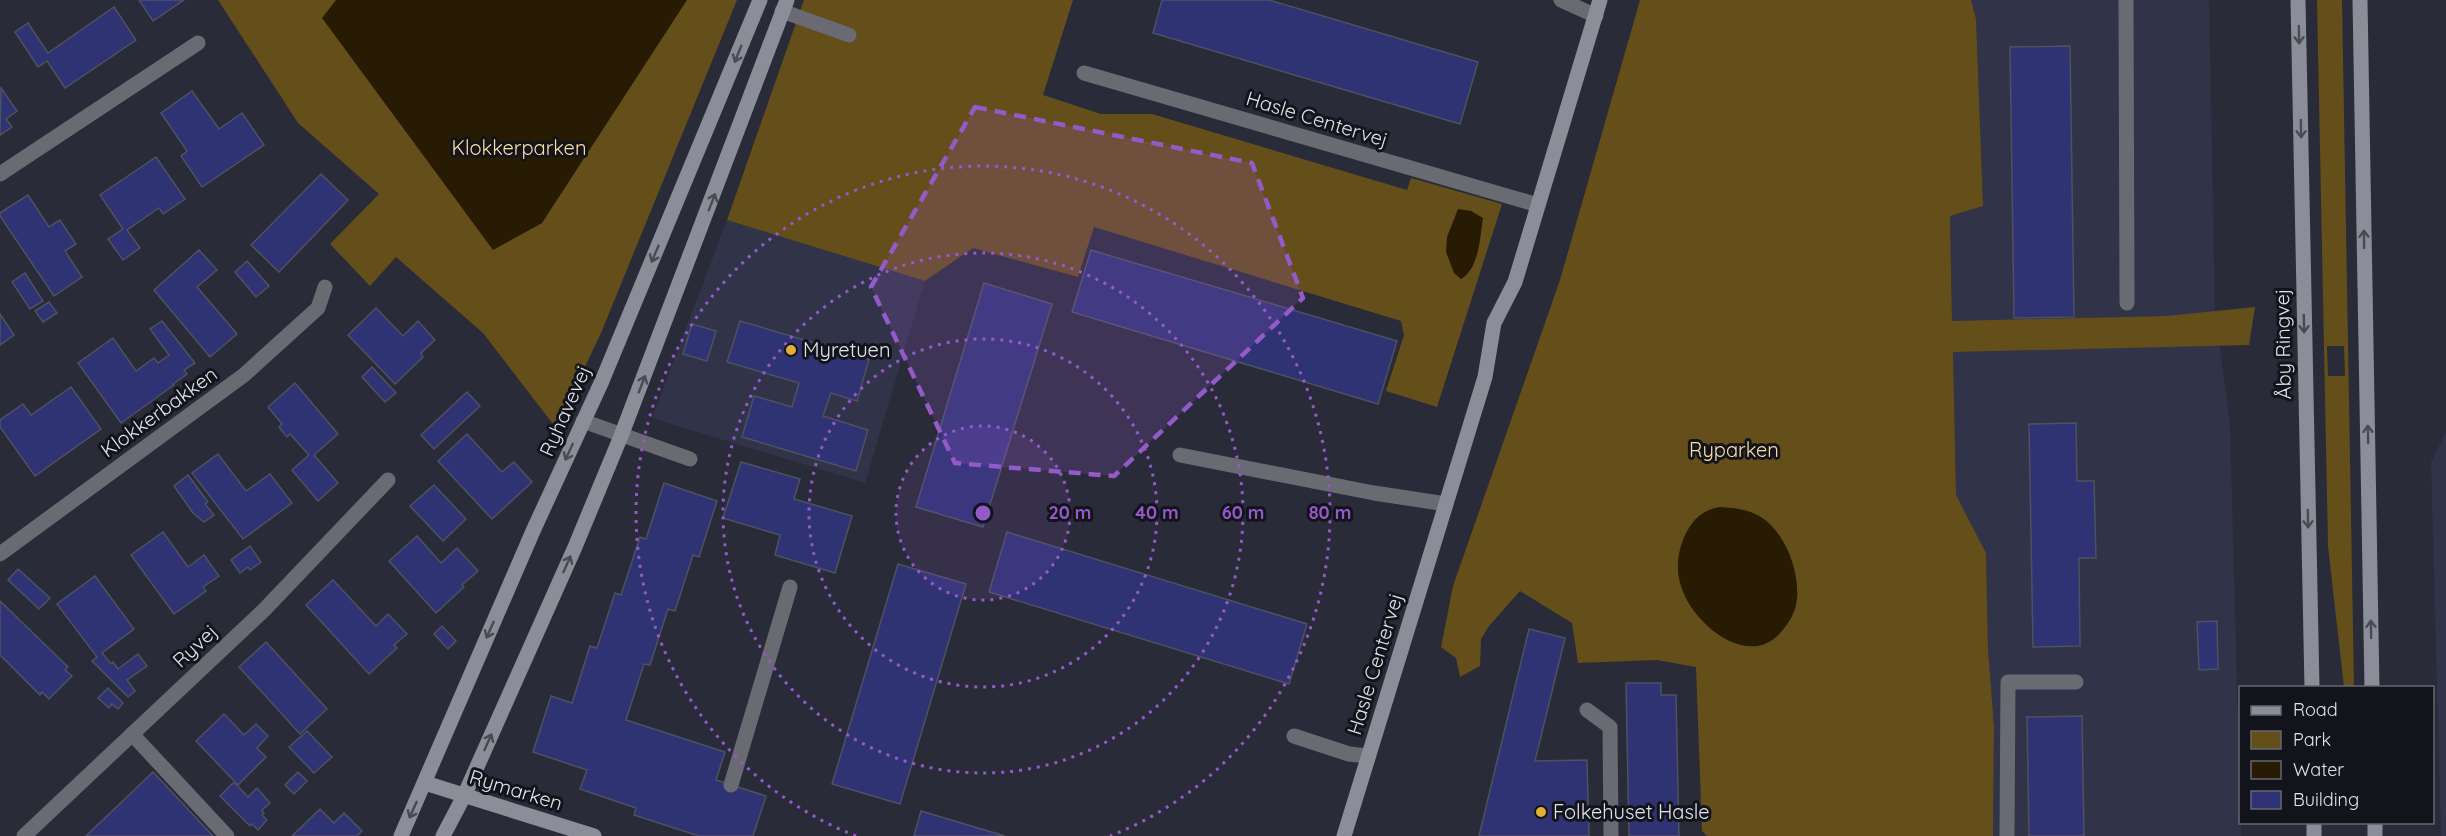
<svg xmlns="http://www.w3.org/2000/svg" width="2446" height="836" font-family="Quicksand,sans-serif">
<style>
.built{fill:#313448}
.green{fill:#644e1a;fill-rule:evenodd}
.water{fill:#271c03}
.building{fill:#2f3373;stroke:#4e5160;stroke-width:1.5}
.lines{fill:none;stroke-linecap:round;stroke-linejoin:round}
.lane{stroke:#696a72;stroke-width:15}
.street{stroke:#696a72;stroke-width:15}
.secondary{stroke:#8b8d99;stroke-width:15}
.oneway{stroke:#494a54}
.marked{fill:#945aca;fill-opacity:0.2;stroke:#945aca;stroke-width:4.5;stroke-dasharray:12 8;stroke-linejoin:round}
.ring{fill:none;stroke:#945aca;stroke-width:3;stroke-dasharray:3 6}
.poi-dot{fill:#e0b034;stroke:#13141b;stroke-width:2}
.labels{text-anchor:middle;stroke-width:6;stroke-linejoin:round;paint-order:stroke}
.street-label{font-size:20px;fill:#e1e3ec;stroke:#13141b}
.park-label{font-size:20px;fill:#fbdfa3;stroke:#13141b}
.poi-label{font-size:20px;fill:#e1e3ec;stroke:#13141b;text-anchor:start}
.centre{fill:#945aca;stroke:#13141b;stroke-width:3}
.ring-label{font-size:18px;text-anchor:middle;font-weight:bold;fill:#945aca;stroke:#13141b;stroke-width:6;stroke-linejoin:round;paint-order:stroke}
</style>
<rect width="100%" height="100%" fill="#292b39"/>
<!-- built -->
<g class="built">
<polygon points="1971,0 2209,0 2215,309 2230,425 2241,836 1993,836 1994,727 1988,649 1986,553 1956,495 1950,216 1983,206 1976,19"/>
<polygon points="727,220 925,281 865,483 652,418"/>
<polygon points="2446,432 2446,836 2441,836 2431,462"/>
</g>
<!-- green -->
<g class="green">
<polygon points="218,0 737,0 601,333 556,428 483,333 396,257 370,286 330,244 379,194 298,123"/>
<polygon points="804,0 1073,0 1043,95 1101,114 1152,114 1407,190 1411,178 1502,204 1437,407 1386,391 1404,335 1401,321 1094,227 1078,277 973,248 925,281 727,220"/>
<polygon points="1640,0 1971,0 1976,19 1983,206 1950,216 1952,321 2167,316 2255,307 2249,345 1953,352 1956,495 1986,553 1988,649 1994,727 1993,836 1707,836 1702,831 1696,667 1657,660 1578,663 1572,623 1520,591 1489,626 1481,639 1480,666 1460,677 1456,658 1441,647 1453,586 1560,280"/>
<path d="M2317,0H2342L2354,687H2344L2328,546ZM2327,346H2344L2345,376H2328Z"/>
</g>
<!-- water -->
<g class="water">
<polygon points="336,0 687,0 542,223 493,250 322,18"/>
<path d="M1458,209L1471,211L1483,218C1480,237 1479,269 1461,279L1454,273L1446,252L1447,237Z"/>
<path d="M1720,507C1734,508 1747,509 1759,516C1786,531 1802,576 1796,605C1794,615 1788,624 1781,632C1748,671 1691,622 1681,586C1675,568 1678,550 1686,533C1694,518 1703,510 1720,507Z"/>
</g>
<!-- building -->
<g class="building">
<polygon points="139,0 184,0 153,21"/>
<polygon points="1162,0 1269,0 1478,62 1460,124 1153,33"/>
<polygon points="114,7 136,40 65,88 47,61 38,67 15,32 28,23 48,53"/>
<polygon points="2070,46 2074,317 2014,318 2010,47"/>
<polygon points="1,88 17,111 6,119 12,127 0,135"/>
<polygon points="192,91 219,129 242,113 264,145 202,187 181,156 187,151 161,113"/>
<polygon points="156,157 185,199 163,214 159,208 127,230 140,248 123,260 108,239 123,229 100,195"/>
<polygon points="321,174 348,200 279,272 251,245"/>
<polygon points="28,195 49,227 60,220 76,244 65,251 82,277 54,296 0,216 0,213"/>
<polygon points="199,250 217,270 197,287 237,334 210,357 154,290"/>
<polygon points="1091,250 1397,341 1378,404 1072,312"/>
<polygon points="247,261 269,286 256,297 235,272"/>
<polygon points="25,273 43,301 30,309 12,282"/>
<polygon points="984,283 1052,304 983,527 916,507"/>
<polygon points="49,302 57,313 43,322 35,311"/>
<polygon points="376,308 403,336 418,321 435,340 421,353 423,357 395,384 348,335"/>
<polygon points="0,314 14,335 0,345"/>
<polygon points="162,321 195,363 184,370 187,374 173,384 174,385 121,423 78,363 113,338 136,371 154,358 158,363 169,355 150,329"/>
<polygon points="740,321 869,359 857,401 831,393 823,416 868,430 856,471 742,437 754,396 792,407 799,383 727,362"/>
<polygon points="692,324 716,331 707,361 683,354"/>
<polygon points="372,367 396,393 385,402 362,377"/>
<polygon points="295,383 338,434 314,455 338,483 318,501 292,470 309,455 290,434 287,437 279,427 282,424 268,407"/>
<polygon points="71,387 101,429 35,476 0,427 0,420 23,404 31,415"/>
<polygon points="467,392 480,406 434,449 421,435"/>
<polygon points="2076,423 2077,481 2094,481 2096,558 2079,558 2080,646 2033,647 2029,424"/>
<polygon points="467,434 502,472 514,462 532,482 492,519 438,461"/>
<polygon points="218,454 246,491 270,474 292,503 243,539 192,473"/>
<polygon points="741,462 800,479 794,499 852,516 835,573 775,555 780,535 723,518"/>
<polygon points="188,475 208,502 205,504 214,515 204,522 193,513 174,486"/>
<polygon points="664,483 717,501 699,557 693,555 675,611 668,609 650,665 644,664 626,720 725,752 716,780 766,796 753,836 699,836 634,815 636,808 580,789 587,770 533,752 551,696 572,703 590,646 597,648 615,593 621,595 640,537 646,539"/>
<polygon points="434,485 466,519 443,541 410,506"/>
<polygon points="163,532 188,567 204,555 219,576 203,587 206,591 174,614 131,555"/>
<polygon points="1007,532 1307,624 1289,684 989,592"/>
<polygon points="417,536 441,563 457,548 478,571 462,585 464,587 436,613 389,561"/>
<polygon points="250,546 261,562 250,570 248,567 240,573 231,560"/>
<polygon points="898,564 966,584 900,804 832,784"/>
<polygon points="18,569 50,598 39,609 8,580"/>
<polygon points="95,576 134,629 102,653 111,664 113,662 118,669 138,654 147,666 127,680 135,691 128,697 92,661 97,657 57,604"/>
<polygon points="333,580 376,626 388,614 407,634 394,645 397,648 369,674 306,605"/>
<polygon points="0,601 68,667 65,670 72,676 49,699 42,692 40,695 0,655"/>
<polygon points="2217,621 2218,669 2199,670 2197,622"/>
<polygon points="442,626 456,641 448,649 434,634"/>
<polygon points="1529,629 1565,638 1535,761 1587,760 1589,836 1479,836"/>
<polygon points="266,642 327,709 300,734 239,667"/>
<polygon points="1626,683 1661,683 1661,695 1676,695 1679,836 1629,836"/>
<polygon points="108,688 123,703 118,709 112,704 109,708 98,698"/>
<polygon points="224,714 244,735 256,724 268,736 257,748 266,757 238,785 196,741"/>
<polygon points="2082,716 2084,836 2029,836 2027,717"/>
<polygon points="307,731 332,757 314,773 289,747"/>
<polygon points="153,772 213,836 86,836"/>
<polygon points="298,772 307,781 294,794 285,785"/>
<polygon points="234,782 248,797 257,788 270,803 262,810 264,813 262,815 267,820 258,830 252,824 250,826 220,796"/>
<polygon points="320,809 334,823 344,813 362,831 357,836 292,836"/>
<polygon points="921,811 1005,836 914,836"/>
</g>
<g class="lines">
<!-- lane -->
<g class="lane">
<polyline points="2126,0 2127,303"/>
<polyline points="782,11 849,35"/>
<polyline points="583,421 690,459"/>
<polyline points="132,734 227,836"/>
<polyline points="1294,736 1349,754 1368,756"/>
<polyline points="731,785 790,587"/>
<polyline points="2007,836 2008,682 2076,682"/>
</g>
<!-- street -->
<g class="street">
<polyline points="1561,0 1596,16"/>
<polyline points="1084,73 1538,205"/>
<polyline points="0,174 198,43"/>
<polyline points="1180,455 1374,493 1446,504"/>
<polyline points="0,554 244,375 318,308 325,287"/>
<polyline points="1587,710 1610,727 1611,836"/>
<polyline points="24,836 264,610 388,480"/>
</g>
<!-- secondary -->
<g class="secondary">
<polyline points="2298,0 2312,688"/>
<polyline points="2360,0 2372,688"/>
<polyline points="425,783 594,836"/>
<polyline points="2314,822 2314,836"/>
<polyline points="2375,822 2375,836"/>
<polyline points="401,836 533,531 602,381 760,0"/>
<polyline points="443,836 464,796 575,547 621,436 787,0"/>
<polyline points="1344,836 1485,377 1494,323 1515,282 1600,0"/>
</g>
</g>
<!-- one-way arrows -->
<defs><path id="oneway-shaft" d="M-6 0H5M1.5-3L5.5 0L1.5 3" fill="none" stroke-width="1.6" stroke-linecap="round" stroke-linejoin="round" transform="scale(1.5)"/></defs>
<g class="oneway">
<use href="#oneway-shaft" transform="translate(2299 35) rotate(89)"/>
<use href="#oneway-shaft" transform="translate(738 54) rotate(112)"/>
<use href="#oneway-shaft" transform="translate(2301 129) rotate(89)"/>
<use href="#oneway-shaft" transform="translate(712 202) rotate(-69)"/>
<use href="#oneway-shaft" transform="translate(2364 239) rotate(-91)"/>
<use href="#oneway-shaft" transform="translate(655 254) rotate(113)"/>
<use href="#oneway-shaft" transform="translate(2304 324) rotate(89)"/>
<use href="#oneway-shaft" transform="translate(642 384) rotate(-69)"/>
<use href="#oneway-shaft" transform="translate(2368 434) rotate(-91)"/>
<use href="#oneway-shaft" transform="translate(569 452) rotate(115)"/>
<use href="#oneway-shaft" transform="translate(2308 519) rotate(89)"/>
<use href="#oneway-shaft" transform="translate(567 564) rotate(-66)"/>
<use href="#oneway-shaft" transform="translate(2371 629) rotate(-91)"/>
<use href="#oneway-shaft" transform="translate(490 630) rotate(114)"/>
<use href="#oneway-shaft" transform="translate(488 742) rotate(-66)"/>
<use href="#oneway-shaft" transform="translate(413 810) rotate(114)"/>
</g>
<!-- marked area -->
<path class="marked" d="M975,107L1252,163L1303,298L1114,476L955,463L871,287Z"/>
<!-- distance rings -->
<circle cx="983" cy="513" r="87" fill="#945aca" fill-opacity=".12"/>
<g class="ring">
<circle cx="983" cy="513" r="87"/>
<circle cx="983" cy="513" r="174"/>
<circle cx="983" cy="513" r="260"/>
<path d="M856 836A347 347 0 1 1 1110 836"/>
</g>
<!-- markers -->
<g class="poi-dot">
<circle cx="791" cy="350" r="6"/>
<circle cx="1541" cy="812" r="6"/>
</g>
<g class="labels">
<!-- street labels -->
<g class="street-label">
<text transform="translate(1317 119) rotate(17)" y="7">Hasle Centervej</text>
<text transform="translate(2283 344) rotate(-91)" y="7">Åby Ringvej</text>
<text transform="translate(565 411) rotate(-66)" y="7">Ryhavevej</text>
<text transform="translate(159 412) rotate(-36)" y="7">Klokkerbakken</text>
<text transform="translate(195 646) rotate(-43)" y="7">Ryvej</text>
<text transform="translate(1375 664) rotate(-73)" y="7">Hasle Centervej</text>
<text transform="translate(516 790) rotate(17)" y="7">Rymarken</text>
</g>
<!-- park labels -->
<g class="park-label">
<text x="519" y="155">Klokkerparken</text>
<text x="1734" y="457">Ryparken</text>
</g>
<!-- poi labels -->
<g class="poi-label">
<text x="803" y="357">Myretuen</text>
<text x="1553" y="819">Folkehuset Hasle</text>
</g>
</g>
<circle cx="983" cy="513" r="9" class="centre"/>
<g class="ring-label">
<text x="1070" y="519">20 m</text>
<text x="1157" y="519">40 m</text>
<text x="1243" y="519">60 m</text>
<text x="1330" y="519">80 m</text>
</g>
<!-- legend -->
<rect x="2239" y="686" width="195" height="138" fill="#13141b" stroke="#65676f" stroke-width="1.5"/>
<rect x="2251" y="706" width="30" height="9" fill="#8b8d99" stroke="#65676f" stroke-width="1.5"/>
<text x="2293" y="716" font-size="18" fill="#e1e3ec">Road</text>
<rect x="2251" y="731" width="30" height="18" fill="#644e1a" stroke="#65676f" stroke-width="1.5"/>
<text x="2293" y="746" font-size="18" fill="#e1e3ec">Park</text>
<rect x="2251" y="761" width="30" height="18" fill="#271c03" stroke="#65676f" stroke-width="1.5"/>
<text x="2293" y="776" font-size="18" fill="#e1e3ec">Water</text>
<rect x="2251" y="791" width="30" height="18" fill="#2f3373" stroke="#65676f" stroke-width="1.5"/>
<text x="2293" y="806" font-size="18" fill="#e1e3ec">Building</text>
</svg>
